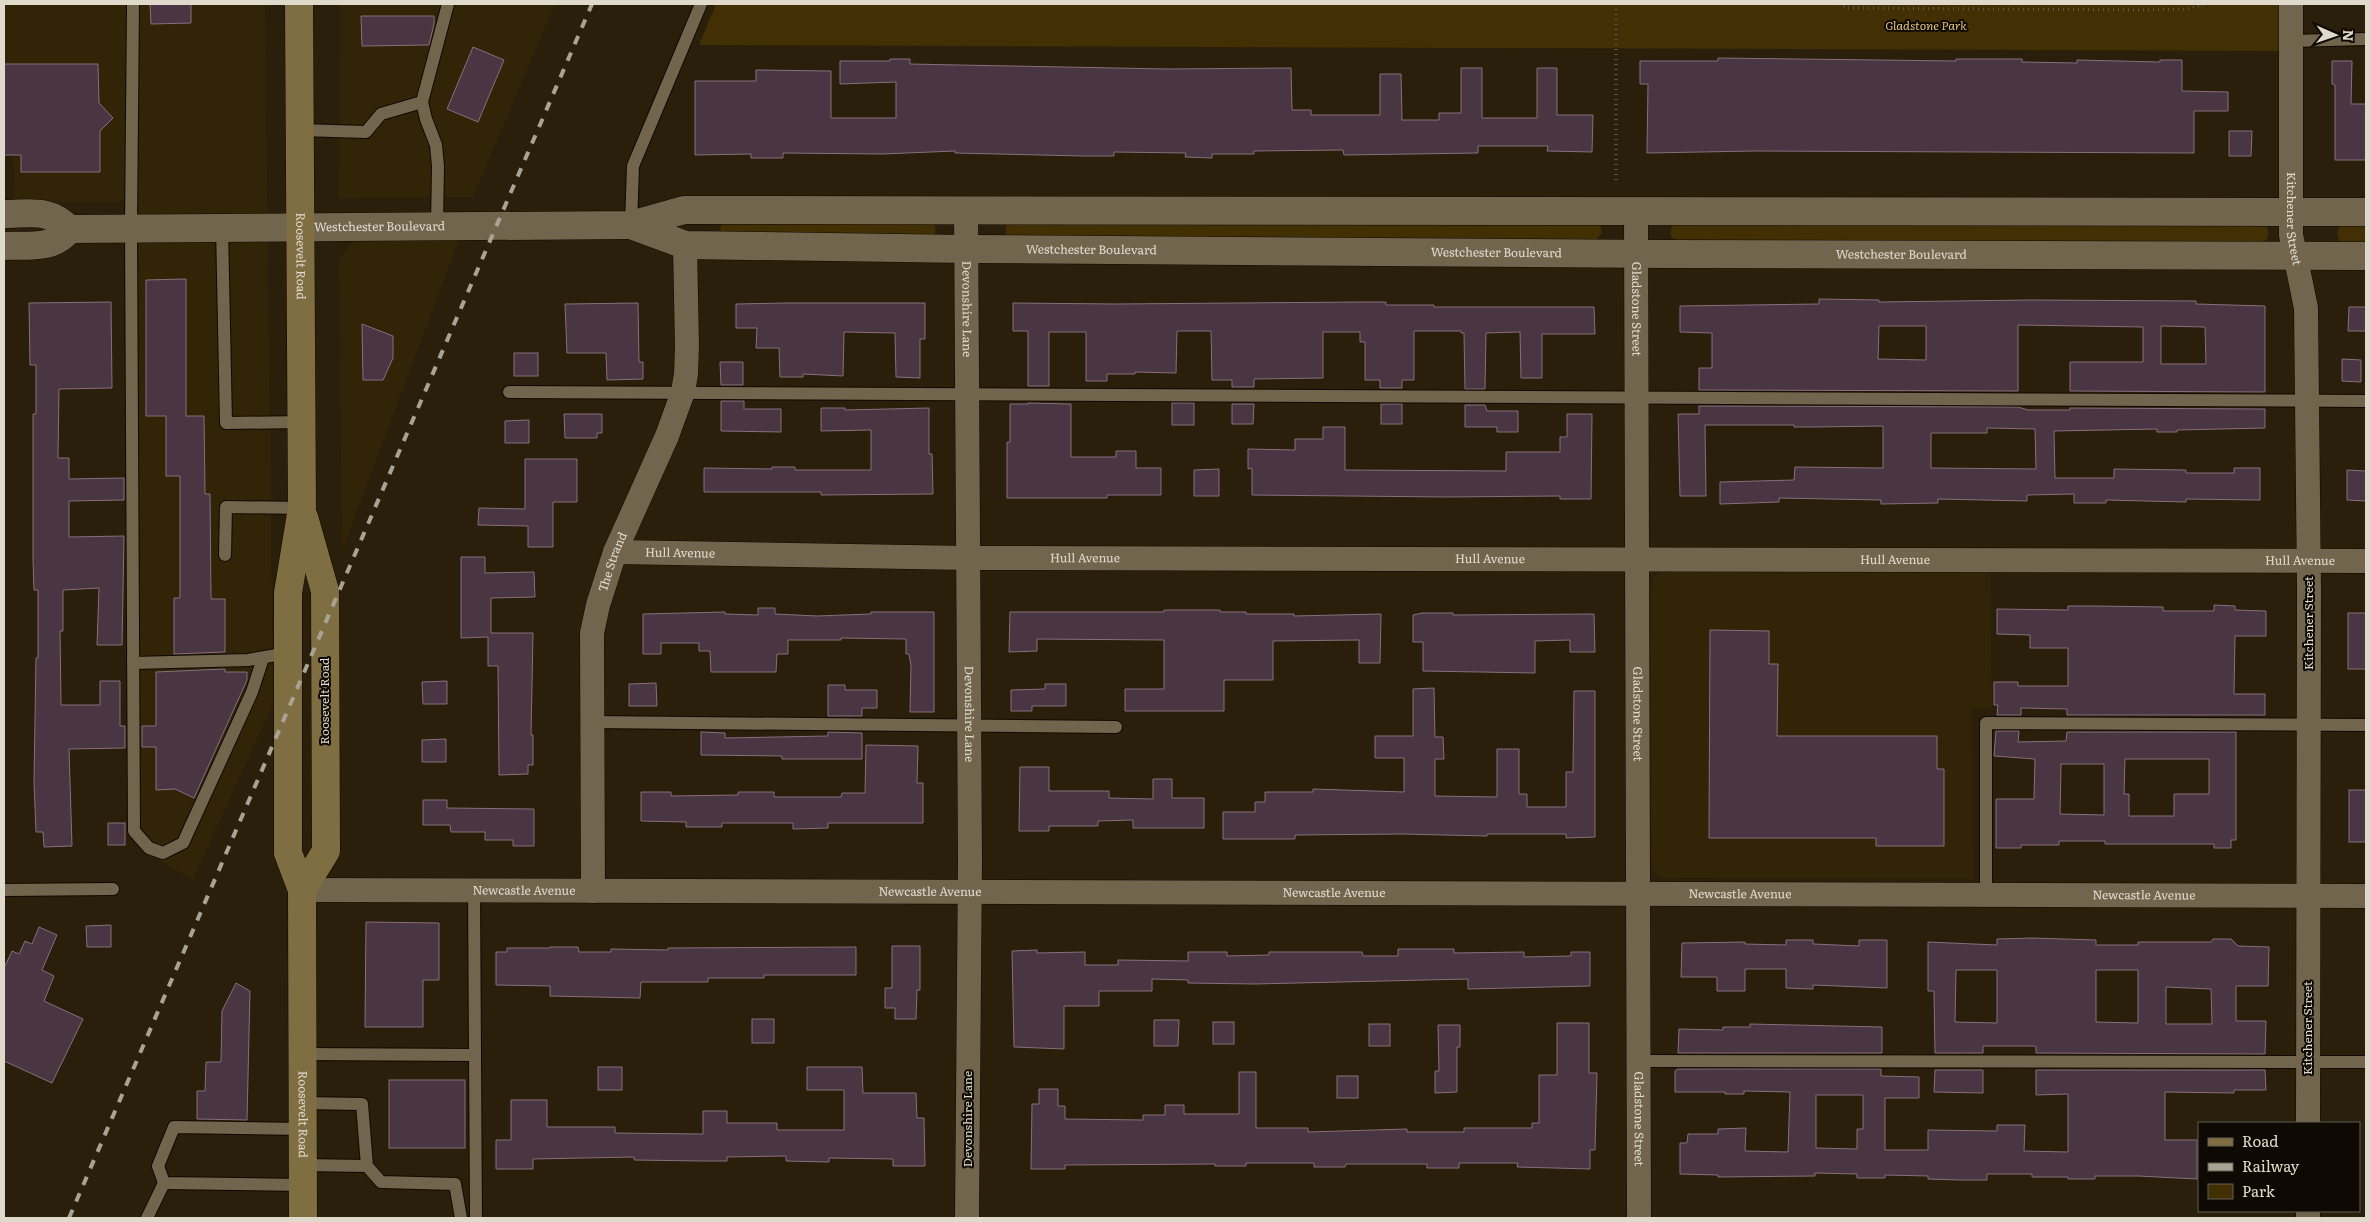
<svg xmlns="http://www.w3.org/2000/svg" width="2370" height="1222" font-family="Literata,serif">
<style>
.built{fill:#322507}
.green{fill:#423004}
.building{fill:#4a3542;stroke:#876f7d;fill-rule:evenodd}
.lines{fill:none;stroke-linecap:round;stroke-linejoin:round}
.service-casing{stroke:#120900;stroke-width:14}
.minor-casing{stroke:#120900;stroke-width:25}
.tertiary-casing{stroke:#120900;stroke-width:29}
.secondary-casing{stroke:#120900;stroke-width:29}
.path{stroke:#605745;stroke-width:3;stroke-dasharray:1 4;stroke-linecap:butt}
.service{stroke:#71654e;stroke-width:12}
.minor{stroke:#71654e;stroke-width:24}
.tertiary{stroke:#71654e;stroke-width:28}
.secondary{stroke:#7e6e42;stroke-width:28}
.rail{stroke:#aaa394;stroke-width:4;stroke-dasharray:9 9;stroke-linecap:butt}
.labels{text-anchor:middle;stroke-width:4;stroke-linejoin:round;paint-order:stroke}
.park-label{font-size:12px;font-style:italic;fill:#e3c27e;stroke:#0e0a03}
.street-label{font-size:12px;fill:#e0dacd;stroke:#0e0a03}
</style>
<rect width="100%" height="100%" fill="#291f0a"/>
<!-- built -->
<g class="built">
<polygon points="4,4 265,4 273,704 193,880 140,849 138,201 14,203 12,63 4,63"/>
<polygon points="340,4 555,4 473,197 339,198"/>
<polygon points="462,232 342,551 339,259 358,236"/>
<polygon points="1667,572 1990,572 1992,709 1972,708 1973,879 1668,878 1658,876 1653,870 1651,862 1651,587 1654,577 1660,573"/>
</g>
<!-- green -->
<g class="green">
<polygon points="716,4 2284,4 2284,51 699,45"/>
<polygon points="1595,222 1600,226 1602,232 1595,241 1006,236 1006,224"/>
<polygon points="722,223 934,223 936,230 933,236 722,235 720,229"/>
<path d="M1679,223L2262,224L2267,227C2270,235 2268,239 2262,243L1679,241L1672,238L1670,232L1673,225Z"/>
<polygon points="2345,224 2366,224 2366,243 2345,243 2339,241 2337,234 2339,227"/>
</g>
<!-- building -->
<g class="building">
<polygon points="150,4 191,4 191,23 151,24"/>
<polygon points="361,16 434,16 434,24 429,45 362,46"/>
<polygon points="473,47 504,60 478,122 447,109"/>
<polygon points="1718,58 1956,61 1956,59 2022,59 2022,62 2077,63 2077,60 2160,62 2160,60 2182,60 2182,91 2228,92 2228,111 2194,111 2194,153 1754,151 1647,153 1648,84 1640,84 1640,61 1718,61"/>
<polygon points="890,59 910,59 910,64 959,65 1167,69 1291,68 1292,110 1311,110 1311,115 1380,115 1380,74 1401,74 1402,120 1439,120 1439,113 1461,113 1461,68 1482,68 1482,118 1537,118 1537,68 1557,68 1557,115 1593,115 1592,152 1547,151 1548,146 1478,146 1478,153 1344,155 1343,150 1254,151 1254,154 1212,154 1212,158 1185,157 1186,153 1114,152 1114,156 1083,156 955,153 955,151 882,154 783,153 783,158 751,158 751,154 695,155 695,81 756,81 756,70 831,71 831,118 896,118 896,82 840,84 840,61 890,61"/>
<polygon points="2332,61 2352,61 2351,104 2366,104 2366,160 2335,160 2335,85 2332,84"/>
<polygon points="4,64 98,64 99,103 113,118 100,131 100,172 21,172 21,155 4,155"/>
<polygon points="2229,131 2252,131 2251,156 2229,156"/>
<polygon points="186,279 186,416 204,416 205,494 210,494 211,599 225,599 225,652 174,654 174,598 180,598 180,476 166,476 166,416 146,416 146,280"/>
<path d="M1819,299L1879,300V302L2029,300L2196,301V304L2265,306V392L2070,391V362H2143V327L2018,325V391L1699,390V368H1712V333L1680,332V306L1819,304ZM1879,326H1926V360L1878,359ZM2161,326L2205,327L2206,364H2161Z"/>
<polygon points="111,302 112,388 59,389 58,458 69,458 69,479 124,478 124,500 69,501 69,537 124,536 122,645 97,645 99,588 63,590 63,631 60,631 61,705 100,705 100,681 120,681 120,726 125,726 125,748 69,749 72,846 44,847 43,832 36,832 34,782 36,658 38,658 38,590 34,590 33,560 33,414 36,414 36,365 30,365 29,303"/>
<polygon points="1360,302 1386,302 1386,305 1434,305 1434,307 1594,307 1595,334 1542,334 1542,378 1521,378 1520,332 1486,333 1485,389 1465,389 1464,333 1461,333 1461,331 1414,331 1414,380 1402,380 1402,388 1380,388 1380,380 1365,380 1365,342 1360,342 1360,332 1323,332 1323,378 1254,379 1254,387 1232,387 1232,380 1212,380 1211,331 1177,331 1176,373 1135,372 1135,374 1107,374 1107,381 1086,381 1086,332 1049,332 1049,386 1028,386 1028,331 1013,331 1013,303 1116,304"/>
<polygon points="638,303 639,362 643,362 643,379 607,380 606,353 567,353 565,304"/>
<polygon points="786,303 925,303 925,339 920,339 920,378 896,377 895,333 844,332 843,376 803,374 803,377 780,377 779,348 756,348 757,328 736,328 736,304"/>
<polygon points="2349,307 2366,307 2366,331 2348,331"/>
<polygon points="362,324 393,336 393,358 383,380 363,380"/>
<rect x="514" y="353" width="24" height="23"/>
<polygon points="2342,359 2361,360 2361,382 2342,381"/>
<polygon points="720,362 743,362 743,385 721,385"/>
<polygon points="721,401 744,401 744,409 781,409 781,432 721,431"/>
<polygon points="1028,403 1071,404 1071,457 1116,457 1116,451 1136,451 1136,468 1161,468 1161,495 1107,495 1107,498 1007,498 1007,442 1010,442 1010,404 1028,404"/>
<rect x="1172" y="403" width="22" height="22"/>
<polygon points="1232,404 1254,404 1253,424 1232,424"/>
<rect x="1381" y="404" width="21" height="20"/>
<polygon points="1465,405 1485,405 1487,411 1518,411 1518,432 1497,432 1497,427 1465,427"/>
<path d="M1699,406L2018,407L2028,410H2070V408L2265,409V428L2177,430V432H2157V429L2054,431L2055,478H2114V469L2186,470V473H2234V468H2260V500L2186,499V502L2106,500V503H2074V494L2027,495V501L1938,499V503L1881,504V500L1779,498V502L1720,504V482L1794,480L1795,467L1881,468H1883V426L1814,427H1794V425H1705L1706,496H1680L1678,414H1699ZM1987,428L2035,429L2036,469L1931,468V433H1987Z"/>
<polygon points="821,408 845,408 845,410 929,408 929,454 932,454 933,494 821,495 821,492 704,492 704,468 772,469 772,467 795,467 795,470 871,470 871,430 821,431"/>
<polygon points="564,414 602,414 602,433 597,433 597,438 565,438"/>
<polygon points="1567,414 1592,414 1591,499 1560,499 1560,496 1445,497 1252,495 1252,468 1248,469 1248,449 1295,450 1295,439 1323,439 1323,427 1345,427 1345,470 1506,471 1506,452 1560,452 1560,437 1567,437"/>
<polygon points="529,420 529,443 505,443 505,421"/>
<polygon points="525,459 577,459 577,502 553,502 553,547 528,547 528,526 478,525 479,508 525,509"/>
<polygon points="1219,469 1219,496 1194,496 1194,470"/>
<polygon points="2347,470 2366,471 2366,501 2347,500"/>
<polygon points="461,557 485,557 485,573 534,572 535,597 491,598 491,633 533,633 531,735 533,735 533,765 528,765 528,774 499,775 498,666 488,666 488,637 461,638"/>
<polygon points="2214,605 2235,606 2235,610 2266,611 2266,636 2235,636 2234,694 2265,694 2265,715 2067,715 2067,709 2021,708 2021,715 1997,715 1998,705 1994,705 1994,682 2018,682 2018,686 2068,686 2068,648 2030,648 2030,635 1997,634 1997,609 2068,610 2068,606 2094,606 2163,607 2163,611 2214,611"/>
<polygon points="758,608 775,608 775,614 817,616 871,614 871,612 934,612 934,712 910,712 911,666 909,654 906,654 906,639 841,638 841,640 788,640 788,654 777,654 776,672 711,672 710,651 699,651 699,643 661,643 661,654 643,654 643,614 725,612 725,614 758,615"/>
<polygon points="1164,610 1220,610 1220,612 1246,612 1246,614 1294,614 1294,616 1381,614 1380,663 1359,663 1359,640 1273,641 1273,680 1224,680 1224,711 1125,711 1125,689 1164,689 1164,640 1037,639 1037,651 1009,652 1010,612 1164,612"/>
<polygon points="1422,613 1453,613 1453,615 1594,614 1595,652 1570,652 1570,640 1535,641 1535,673 1423,671 1423,642 1413,642 1413,615"/>
<rect x="2348" y="613" width="18" height="56"/>
<polygon points="1710,630 1769,631 1769,664 1778,664 1777,736 1937,736 1937,769 1944,769 1944,846 1876,846 1876,838 1709,838"/>
<polygon points="225,669 225,672 247,672 247,680 194,798 175,789 156,790 156,747 142,747 142,726 156,726 156,672"/>
<polygon points="447,681 447,704 423,704 422,682"/>
<polygon points="656,683 657,706 629,706 629,684"/>
<polygon points="1045,684 1066,684 1066,706 1032,706 1032,711 1011,711 1011,690 1045,689"/>
<polygon points="828,685 845,685 845,690 877,690 877,708 862,708 862,716 828,716"/>
<polygon points="1434,688 1435,737 1443,737 1444,759 1435,759 1435,796 1497,797 1497,749 1519,749 1519,794 1527,794 1527,807 1566,807 1566,772 1573,772 1574,691 1595,691 1595,837 1566,838 1566,834 1487,834 1487,836 1403,834 1295,835 1295,839 1223,839 1223,812 1255,812 1255,802 1265,802 1265,792 1313,792 1313,789 1404,792 1404,758 1375,758 1375,736 1413,736 1413,689"/>
<path d="M1996,731H2019L2018,742L2066,741L2067,732H2236V840H2231V848H2214V844H2105V841H2059V845H2021V848H1996V799H2034L2035,759L1994,756ZM2125,759H2209V794H2174V816H2129V794H2124ZM2061,764H2104V815L2060,814Z"/>
<polygon points="701,732 725,733 725,738 828,736 828,732 862,733 862,759 782,759 782,756 701,755"/>
<polygon points="446,739 446,762 422,762 422,740"/>
<polygon points="866,745 918,746 917,783 923,783 923,823 828,823 828,828 793,829 793,823 722,823 722,827 686,827 686,822 641,821 641,792 671,792 671,796 738,795 738,792 774,792 774,797 841,797 842,793 865,793"/>
<polygon points="1020,767 1049,767 1049,791 1109,791 1109,798 1153,799 1153,779 1172,779 1172,798 1204,798 1204,828 1133,828 1133,820 1098,821 1098,826 1049,826 1049,831 1019,831"/>
<rect x="2349" y="790" width="17" height="52"/>
<polygon points="423,800 447,800 447,808 534,809 534,846 513,846 513,840 485,840 485,832 451,832 450,825 423,825"/>
<rect x="108" y="823" width="17" height="22"/>
<polygon points="366,922 439,923 439,980 423,980 423,1027 365,1027"/>
<polygon points="111,925 111,947 87,947 86,926"/>
<polygon points="39,927 57,935 42,970 54,976 44,1001 83,1019 52,1083 4,1061 4,968 12,951 19,954 25,941 32,944"/>
<path d="M2032,938L2096,940V945H2138V942H2211L2213,939H2231L2238,946L2269,947L2268,986H2236V1021H2266L2265,1054L2036,1053V1047L2034,1046H1983V1053H1935L1934,991H1928V942L1997,945V939ZM1956,970H1997V1023L1955,1022ZM2096,970H2138V1023L2096,1022ZM2166,987L2211,989L2212,1024H2166Z"/>
<polygon points="1786,940 1813,940 1813,944 1859,946 1859,940 1887,940 1887,988 1813,985 1813,989 1786,988 1786,969 1745,969 1745,991 1717,991 1717,977 1681,977 1682,943 1745,942 1745,944 1786,945"/>
<polygon points="892,946 920,946 920,990 917,990 916,1019 895,1019 895,1008 885,1008 885,988 892,988"/>
<polygon points="550,947 578,947 579,952 611,952 611,949 668,950 668,948 856,947 856,975 764,975 764,978 708,978 708,982 641,982 640,998 550,996 550,986 496,985 496,952 507,952 507,948 550,948"/>
<polygon points="1398,949 1454,949 1454,953 1524,952 1524,957 1571,956 1571,952 1590,952 1590,986 1468,989 1468,979 1255,984 1188,983 1188,980 1152,979 1152,991 1099,991 1099,1006 1064,1006 1064,1049 1014,1047 1012,951 1037,950 1037,953 1085,952 1085,965 1118,965 1118,960 1188,961 1188,952 1227,952 1227,956 1269,955 1269,952 1362,952 1363,956 1398,956"/>
<polygon points="236,983 250,991 247,1120 197,1119 197,1091 205,1091 206,1062 221,1062 222,1011"/>
<rect x="752" y="1019" width="22" height="24"/>
<polygon points="1154,1020 1179,1020 1178,1046 1154,1046"/>
<rect x="1213" y="1022" width="21" height="22"/>
<polygon points="1557,1023 1589,1023 1589,1073 1597,1073 1595,1150 1590,1150 1590,1169 1517,1167 1518,1163 1459,1163 1459,1168 1427,1168 1427,1164 1346,1164 1345,1167 1314,1167 1314,1163 1246,1163 1246,1166 1215,1166 1215,1164 1065,1165 1065,1169 1031,1169 1032,1104 1039,1104 1039,1089 1058,1089 1058,1106 1065,1106 1065,1119 1143,1120 1143,1115 1165,1115 1165,1105 1184,1105 1184,1114 1239,1114 1239,1072 1256,1072 1256,1128 1308,1128 1308,1132 1407,1129 1407,1132 1464,1132 1464,1128 1532,1128 1532,1123 1539,1123 1539,1075 1557,1075"/>
<rect x="1369" y="1024" width="21" height="22"/>
<polygon points="1750,1024 1882,1027 1882,1053 1678,1053 1679,1029 1723,1030 1723,1027 1750,1027"/>
<polygon points="1438,1025 1460,1025 1460,1047 1457,1047 1457,1092 1435,1093 1435,1071 1439,1071"/>
<rect x="598" y="1067" width="24" height="23"/>
<polygon points="807,1067 862,1067 863,1093 916,1093 917,1118 924,1118 925,1166 893,1166 893,1159 829,1158 829,1162 786,1161 786,1156 727,1157 727,1161 703,1161 634,1160 634,1157 533,1159 533,1169 496,1169 496,1140 511,1140 511,1100 547,1100 547,1127 615,1127 615,1133 703,1134 703,1111 727,1111 727,1123 777,1123 777,1130 844,1130 844,1090 807,1090"/>
<path d="M1678,1069H1881V1076L1919,1077V1098H1885V1150H1928V1130L1997,1131V1125H2025L2024,1151L2068,1152V1094L2036,1095V1070H2265L2266,1090H2234V1093L2165,1092V1140H2197V1179L2138,1176H2095V1179H2068V1177H2032V1174H1987V1180H1960L1928,1179V1176L1885,1175V1178H1857V1174L1815,1173V1176L1718,1177V1175L1680,1174V1143H1687L1688,1134H1718V1129L1746,1128L1745,1151L1788,1152L1790,1092L1744,1091V1094H1725V1092H1675V1071ZM1816,1095H1863V1129H1857V1149L1816,1148Z"/>
<polygon points="1935,1070 1983,1070 1983,1093 1934,1092"/>
<rect x="1337" y="1076" width="21" height="22"/>
<rect x="389" y="1080" width="76" height="68"/>
</g>
<g class="lines">
<defs>
<g id="service">
<polyline points="133,4 131,228 134,831 149,848 163,853 183,843 252,692 263,658"/>
<polyline points="2291,41 2366,39"/>
<polyline points="300,130 366,132 381,114 422,102"/>
<polyline points="631,225 633,166 701,4"/>
<polyline points="437,226 438,166 436,145 426,119 422,102 448,4"/>
<polyline points="222,227 226,423 301,422"/>
<polyline points="509,392 2366,401"/>
<polyline points="225,555 226,507 302,508"/>
<polyline points="133,663 248,660 288,653"/>
<polyline points="592,722 1116,727"/>
<polyline points="4,890 113,889"/>
<polyline points="474,890 476,1218"/>
<polyline points="1986,895 1986,723 2366,725"/>
<polyline points="303,1054 475,1055"/>
<polyline points="1639,1061 2366,1062"/>
<polyline points="303,1103 362,1104 367,1166 381,1182 455,1184 461,1218"/>
<polyline points="303,1129 174,1127 158,1166 164,1183 303,1185"/>
<polyline points="303,1165 367,1166"/>
<polyline points="147,1218 164,1183"/>
</g>
<g id="minor">
<path id="s1" d="M2291,4V235L2306,308L2309,588L2308,1123"/>
<path id="s2" d="M966,209L970,860L967,1218"/>
<path id="s3" d="M1636,210L1639,1218"/>
<path id="s4" d="M615,552L968,558L2366,561"/>
<path id="s5" d="M302,890L2366,896"/>
<path id="s6" d="M593,891L592,633L598,605L615,552L667,436L683,392L686,374L687,346L685,245"/>
<polyline points="2308,1211 2308,1218"/>
</g>
<g id="tertiary">
<path id="s7" d="M4,214C31,214 49,208 69,229L631,225L684,210L2366,212"/>
<path id="s8" d="M631,225L685,245L966,249L1666,254L2366,256"/>
<path d="M4,246C27,245 55,250 69,229"/>
</g>
<g id="secondary">
<path id="s9" d="M299,4L302,508L288,593V853L302,890L303,1218"/>
<polyline points="302,890 326,851 325,591 304,517"/>
</g>
</defs>
<!-- service casing -->
<use href="#service" class="service-casing"/>
<!-- minor casing -->
<use href="#minor" class="minor-casing"/>
<!-- tertiary casing -->
<use href="#tertiary" class="tertiary-casing"/>
<!-- secondary casing -->
<use href="#secondary" class="secondary-casing"/>
<!-- path -->
<g class="path">
<polyline points="1616,4 1616,184"/>
<polyline points="1839,4 1847,8 2148,10 2187,9 2205,4"/>
</g>
<!-- service -->
<use href="#service" class="service"/>
<!-- minor -->
<use href="#minor" class="minor"/>
<!-- tertiary -->
<use href="#tertiary" class="tertiary"/>
<!-- secondary -->
<use href="#secondary" class="secondary"/>
<!-- rail -->
<polyline class="rail" points="69,1218 592,4"/>
</g>
<g class="labels">
<!-- park labels -->
<g class="park-label">
<text x="1926" y="30">Gladstone Park</text>
</g>
<!-- street labels -->
<g class="street-label">
<text dy="4" stroke="none"><textPath href="#s1" startOffset="215">Kitchener Street</textPath></text>
<text dy="4" stroke="none"><textPath href="#s7" startOffset="380">Westchester Boulevard</textPath></text>
<text dy="4" stroke="none"><textPath href="#s8" startOffset="464">Westchester Boulevard</textPath></text>
<text dy="4" stroke="none"><textPath href="#s8" startOffset="869">Westchester Boulevard</textPath></text>
<text dy="4" stroke="none"><textPath href="#s8" startOffset="1274">Westchester Boulevard</textPath></text>
<text dy="4" stroke="none"><textPath href="#s9" startOffset="252">Roosevelt Road</textPath></text>
<text dy="4" stroke="none"><textPath href="#s2" startOffset="100">Devonshire Lane</textPath></text>
<text dy="4" stroke="none"><textPath href="#s3" startOffset="99">Gladstone Street</textPath></text>
<text dy="4" stroke="none"><textPath href="#s4" startOffset="65">Hull Avenue</textPath></text>
<text dy="4" stroke="none"><textPath href="#s4" startOffset="470">Hull Avenue</textPath></text>
<text dy="4" stroke="none"><textPath href="#s4" startOffset="875">Hull Avenue</textPath></text>
<text dy="4" stroke="none"><textPath href="#s4" startOffset="1280">Hull Avenue</textPath></text>
<text dy="4" stroke="none"><textPath href="#s4" startOffset="1685">Hull Avenue</textPath></text>
<text dy="4" stroke="none"><textPath href="#s6" startOffset="332">The Strand</textPath></text>
<text transform="translate(2309 623) rotate(-90)" y="4">Kitchener Street</text>
<text transform="translate(325 701) rotate(-90)" y="4">Roosevelt Road</text>
<text dy="4" stroke="none"><textPath href="#s2" startOffset="505">Devonshire Lane</textPath></text>
<text dy="4" stroke="none"><textPath href="#s3" startOffset="504">Gladstone Street</textPath></text>
<text dy="4" stroke="none"><textPath href="#s5" startOffset="222">Newcastle Avenue</textPath></text>
<text dy="4" stroke="none"><textPath href="#s5" startOffset="628">Newcastle Avenue</textPath></text>
<text dy="4" stroke="none"><textPath href="#s5" startOffset="1032">Newcastle Avenue</textPath></text>
<text dy="4" stroke="none"><textPath href="#s5" startOffset="1438">Newcastle Avenue</textPath></text>
<text dy="4" stroke="none"><textPath href="#s5" startOffset="1842">Newcastle Avenue</textPath></text>
<text transform="translate(2308 1028) rotate(-90)" y="4">Kitchener Street</text>
<text dy="4" stroke="none"><textPath href="#s9" startOffset="1114">Roosevelt Road</textPath></text>
<text transform="translate(968 1119) rotate(-90)" y="4">Devonshire Lane</text>
<text dy="4" stroke="none"><textPath href="#s3" startOffset="909">Gladstone Street</textPath></text>
</g>
</g>
<!-- border -->
<rect width="2370" height="1222" fill="none" stroke="#e0dacd" stroke-width="10"/>
<!-- legend -->
<rect x="2198" y="1122" width="162" height="90" fill="#0e0a03" stroke="#625d54"/>
<rect x="2208" y="1138" width="25" height="8" fill="#7e6e42" stroke="#625d54"/>
<text x="2242" y="1147" font-size="15" fill="#e0dacd">Road</text>
<rect x="2208" y="1163" width="25" height="8" fill="#aaa394" stroke="#625d54"/>
<text x="2242" y="1172" font-size="15" fill="#e0dacd">Railway</text>
<rect x="2208" y="1184" width="25" height="15" fill="#423004" stroke="#625d54"/>
<text x="2242" y="1197" font-size="15" fill="#e0dacd">Park</text>
<!-- north arrow -->
<g transform="translate(2335 35) rotate(92)" stroke="#0e0a03" stroke-width="4" paint-order="stroke">
<path d="M0-4L9 19L0 12L-9 19Z" fill="#e0dacd"/>
<text y="-8" font-size="14" font-weight="bold" text-anchor="middle" fill="#e0dacd">N</text>
</g>
</svg>
